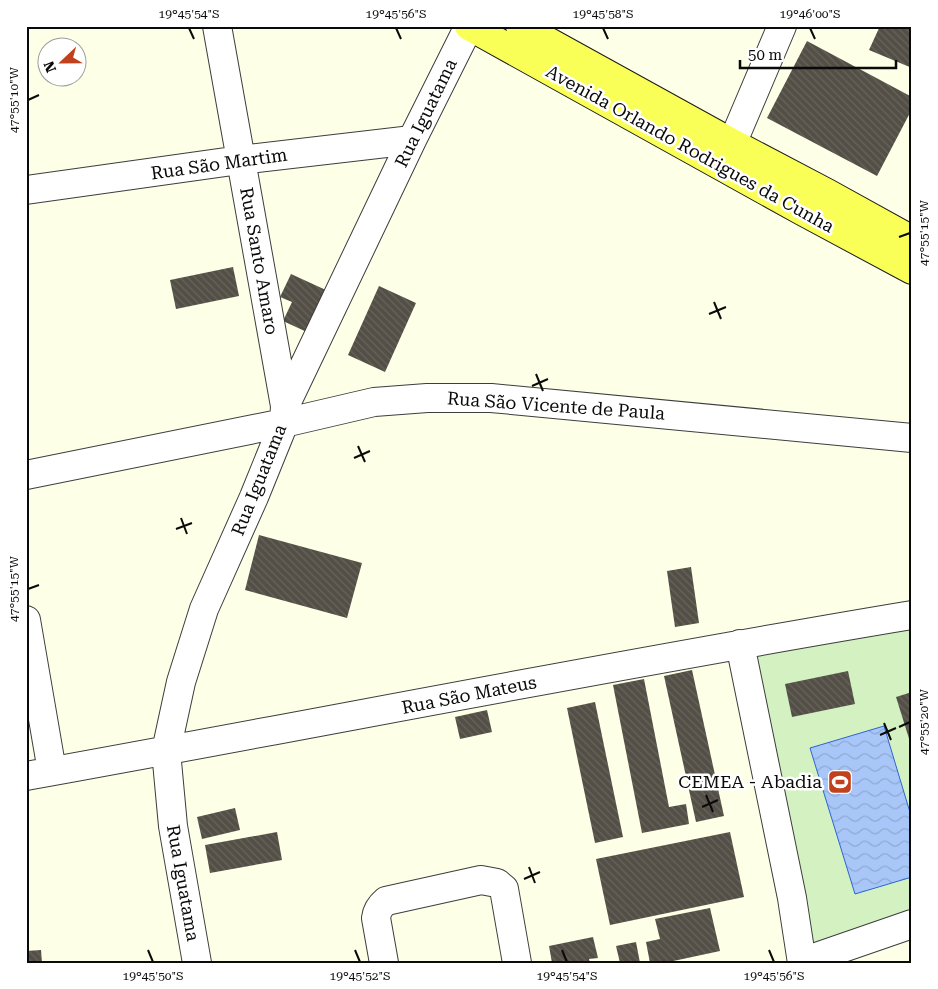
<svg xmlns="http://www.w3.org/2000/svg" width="938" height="989" font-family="'Roboto Serif',serif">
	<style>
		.pitch { fill: #d4f1c2 }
		.water { fill: url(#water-waves); stroke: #2c64d4 }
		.building { fill: url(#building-back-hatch) }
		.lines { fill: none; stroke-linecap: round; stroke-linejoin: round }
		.minor-casing { stroke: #3d3d3d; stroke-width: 30 }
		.major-casing { stroke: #1b1b1b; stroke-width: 30 }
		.minor { stroke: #fff; stroke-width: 28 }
		.major { stroke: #faff57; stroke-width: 28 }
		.ticks { fill: none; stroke: #0a0a0a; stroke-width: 2 }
		.labels { text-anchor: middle; stroke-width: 5; stroke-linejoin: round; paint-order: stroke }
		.street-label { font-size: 18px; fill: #0a0a0a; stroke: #fff }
		.poi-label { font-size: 18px; fill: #0a0a0a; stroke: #fff; text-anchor: end }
		.neatline { fill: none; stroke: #0a0a0a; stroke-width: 2 }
		.ticks-label { font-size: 12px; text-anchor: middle; fill: #0a0a0a }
	</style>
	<defs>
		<pattern id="water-waves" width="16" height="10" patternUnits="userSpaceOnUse" patternTransform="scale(1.25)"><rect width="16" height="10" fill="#a9c6f9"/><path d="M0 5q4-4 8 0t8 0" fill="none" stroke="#90a9d4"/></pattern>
		<pattern id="building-back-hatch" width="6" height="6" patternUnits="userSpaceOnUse" patternTransform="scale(1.25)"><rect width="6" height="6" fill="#534f46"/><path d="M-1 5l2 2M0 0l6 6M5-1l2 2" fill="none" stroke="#67645c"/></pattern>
	</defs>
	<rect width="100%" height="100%" fill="#fdffe7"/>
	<path class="pitch" d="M912,617V918L800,958L744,645Z"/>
	<path class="water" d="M884,726L912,819V877L855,894L810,748Z"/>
	<path class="building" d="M880,26H912V68L869,50Z
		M807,41L912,97V109L877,176L767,118Z
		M233,267L239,296L176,309L170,280Z
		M291,274L328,291L309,333L283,321L292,302L280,297Z
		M379,286L416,303L385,372L348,355Z
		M259,535L362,563L347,618L245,590Z
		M691,567L699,623L675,627L667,571Z
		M692,670L724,816L696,822L664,676Z
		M848,671L855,704L792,717L785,684Z
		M644,679L669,807L686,804L689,824L642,833L613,685Z
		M912,692V745H911L896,697Z
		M595,702L623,837L595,843L567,708Z
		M487,710L492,732L460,739L455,717Z
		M235,808L240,830L202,839L197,817Z
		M277,832L282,860L210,873L205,845Z
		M730,832L744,897L610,925L596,859Z
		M710,908L720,951L664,963H650L646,942L660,939L655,919Z
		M593,937L598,958L589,959L590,963H552L549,946Z
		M636,942L640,963H620L616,946Z
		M41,950L42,963H26V951Z"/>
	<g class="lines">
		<defs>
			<path id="minor" d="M217,26L285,406
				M723,165L782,26
				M26,190L240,160L412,140
				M26,475L284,423L374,402L427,398H491L912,438
				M26,620L52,771
				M740,644L792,898L802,963
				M26,776C321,723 616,664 912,615
				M802,962L912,924
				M197,963L173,826L166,751L181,682L204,609L254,497L284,423L285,406L412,140L469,26
				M384,963L376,918C377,910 380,906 386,901L481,880L497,883L504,889L517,963"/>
			<path id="major" d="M469,26L802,211L912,270
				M520,26L732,143L827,193L912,240"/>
		</defs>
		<use href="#minor" class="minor-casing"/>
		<use href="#major" class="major-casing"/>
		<use href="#minor" class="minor"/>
		<use href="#major" class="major"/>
	</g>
	<path class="ticks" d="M189,28L194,39M396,28L401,39M603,28L608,39M810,28L815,39M28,100L39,95M899,237L910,233M714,302L721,319M709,314L726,307M536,374L543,391M532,386L548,379M358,446L365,462M354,458L370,451M181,518L187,534M176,529L192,523M28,589L39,585M884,723L891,740M899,727L910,722M880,735L896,728M706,795L713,812M702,807L718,800M529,867L535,883M524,879L540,872M148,950L153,962M355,950L360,962M562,950L567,962M769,950L774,962"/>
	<defs>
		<symbol id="stadium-square" viewBox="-11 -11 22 22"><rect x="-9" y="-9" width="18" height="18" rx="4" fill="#c0411c" stroke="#fff"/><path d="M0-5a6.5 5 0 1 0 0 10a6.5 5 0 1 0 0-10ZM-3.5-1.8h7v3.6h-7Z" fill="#fff"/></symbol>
	</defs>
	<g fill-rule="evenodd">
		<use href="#stadium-square" x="826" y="768" width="28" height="28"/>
	</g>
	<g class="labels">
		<g class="street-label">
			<text transform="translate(426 113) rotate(-64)" y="6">Rua Iguatama</text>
			<text transform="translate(690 149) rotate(29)" y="6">Avenida Orlando Rodrigues da Cunha</text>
			<text transform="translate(219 164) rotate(-8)" y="6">Rua São Martim</text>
			<text transform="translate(259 261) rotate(80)" y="6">Rua Santo Amaro</text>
			<text transform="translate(556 406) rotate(4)" y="6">Rua São Vicente de Paula</text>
			<text transform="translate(259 480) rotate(-68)" y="6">Rua Iguatama</text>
			<text transform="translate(469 695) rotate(-11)" y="6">Rua São Mateus</text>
			<text transform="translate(183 883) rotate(80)" y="6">Rua Iguatama</text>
		</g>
		<g class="poi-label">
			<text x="822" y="788">CEMEA - Abadia</text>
		</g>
	</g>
	<rect width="938" height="989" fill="none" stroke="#ffffff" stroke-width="55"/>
	<g transform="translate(62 62) rotate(248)"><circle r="24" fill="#ffffff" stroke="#9d9d9d"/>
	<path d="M0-4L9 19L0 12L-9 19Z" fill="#c0411c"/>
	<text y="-8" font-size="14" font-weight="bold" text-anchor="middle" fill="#0a0a0a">N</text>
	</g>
	<path d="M740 60v8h156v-8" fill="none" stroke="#0a0a0a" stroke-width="2.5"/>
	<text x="748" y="60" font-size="15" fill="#0a0a0a" stroke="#ffffff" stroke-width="4" paint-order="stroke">50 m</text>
	<rect x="28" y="28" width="882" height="934" class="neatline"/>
	<g class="ticks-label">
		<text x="189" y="18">19°45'54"S</text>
		<text x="396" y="18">19°45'56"S</text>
		<text x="603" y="18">19°45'58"S</text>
		<text x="810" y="18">19°46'00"S</text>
		<text transform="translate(14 100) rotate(-90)" y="4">47°55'10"W</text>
		<text transform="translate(924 233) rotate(-90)" y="4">47°55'15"W</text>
		<text transform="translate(14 589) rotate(-90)" y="4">47°55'15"W</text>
		<text transform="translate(924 722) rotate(-90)" y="4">47°55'20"W</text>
		<text x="153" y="980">19°45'50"S</text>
		<text x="360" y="980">19°45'52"S</text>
		<text x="567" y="980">19°45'54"S</text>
		<text x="774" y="980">19°45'56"S</text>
	</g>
</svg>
